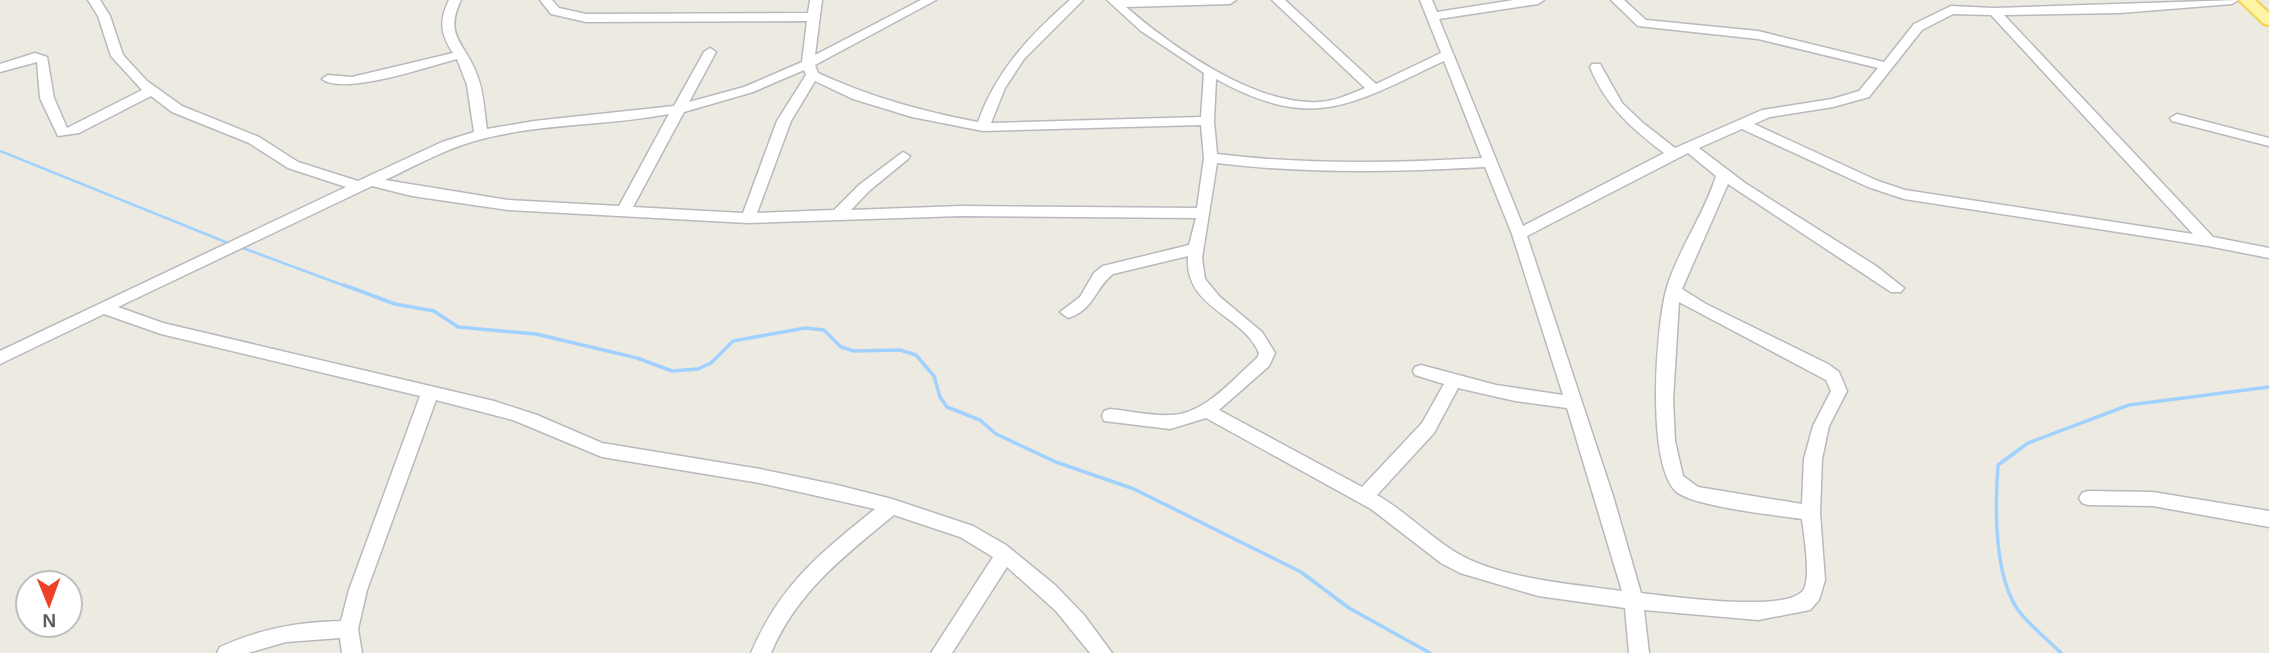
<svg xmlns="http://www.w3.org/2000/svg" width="2269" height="653" font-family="Arial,sans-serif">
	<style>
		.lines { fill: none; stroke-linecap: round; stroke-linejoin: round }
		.stream-far1 { stroke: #a0d1ff; stroke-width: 2.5 }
		.stream { stroke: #a0d1ff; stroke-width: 3.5 }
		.minor-casing { stroke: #b7b9be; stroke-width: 3 }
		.major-casing { stroke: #f4cf54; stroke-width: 4 }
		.minor { fill: #fff; fill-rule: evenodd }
		.major { fill: #fff5a5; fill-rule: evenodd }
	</style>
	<rect width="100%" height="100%" fill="#edebe1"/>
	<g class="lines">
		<path class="stream-far1" d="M0,151L233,245
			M240,247L348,287"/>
		<path class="stream" d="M344,285L395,304L434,311L458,327L536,334L637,358L672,371L698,369L711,363L733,341L805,328L824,330L841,347L854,351L900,350L916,355L934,376L940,397L947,407L980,420L996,434L1056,462L1134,489L1301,572L1349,608L1430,653
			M2061,653C2047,639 2030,626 2018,610C1993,574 1995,507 1998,465L2028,443L2129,405L2269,387"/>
		<defs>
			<path id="minor" d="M88,0H100L110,16L123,55L147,81L182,106L259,137L298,162L358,181L442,142L474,132L467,85L457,59C430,66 343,96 322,79L328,75L352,77L453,53C440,33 439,21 449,0H461C443,37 466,43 477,75C484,92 484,111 487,129L534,121L674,106L704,52L710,48L716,52L689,102L744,87L802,62L807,21L586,22L551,14L540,0H552L559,8L586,14L808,13L810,0H822L815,55L921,0H936L815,65L818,73C871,97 920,111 978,122C996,71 1030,35 1070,0H1083L1024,59L1005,88L991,123L1201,117L1204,73L1141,31L1107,0H1236L1230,4L1126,7C1172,47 1256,106 1319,102C1335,101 1351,94 1365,88L1272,0H1285L1376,84L1441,53L1420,0H1432L1437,12L1514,0H1544L1538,4L1439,19L1523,226L1664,153C1632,129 1605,105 1590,67L1592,64H1600L1622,103L1643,123L1675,148L1762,110L1832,99L1859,91L1878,68L1758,39L1638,26L1611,0H1624L1646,20L1758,31L1884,62L1914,24L1951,6L1994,8L2238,0L2232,4L2120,13L2004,15L2213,237L2269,248V258L2208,246L1904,199L1868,187L1742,129L1699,148L1745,183L1876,266L1904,288L1901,292H1891L1728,184L1682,289L1706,304L1828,364L1839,372L1847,391L1829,426L1822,459L1820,513L1825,580L1819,600L1810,610L1758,620L1644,610L1649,653H1629L1625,608L1538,596L1460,573L1441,563L1371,509L1206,418L1170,429L1104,421L1102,416L1104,411L1110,409C1130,411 1151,416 1171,415C1205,414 1232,380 1257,358L1259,353C1243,314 1184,309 1188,256L1113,274C1094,289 1095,309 1068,318L1060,312L1080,297L1094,273L1103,266L1189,245L1196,218L961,216L748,223L508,210L412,196L372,186L118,307L163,323L494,401L537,415L602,443L760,469L837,485L892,499L973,526L1006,545L1055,585L1084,615L1112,653H1090L1056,611L1007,567L952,653H931L993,557L960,537L894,515C845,555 796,593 771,653H751C780,585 819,554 875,509L760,483L602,457L513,420L436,400L367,590L358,629L362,653H342L340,638L286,642L248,653H217L220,647C260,629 297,622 341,621L349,590L420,396L161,334L104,314L0,364V351L346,187L288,168L249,143L172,112L151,96L79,133L58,136L40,98L37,62L0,72V64L35,53L47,57L54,98L67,128L142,90L111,56L98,16ZM1953,14L1991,15L2193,234L1905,190L1878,181L1754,124L1770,117L1833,107L1869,97L1922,30ZM1444,61L1482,158C1394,163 1306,165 1217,154L1214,121L1216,79C1314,133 1352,104 1444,61ZM804,70L806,75L777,121L743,213L633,207L684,112L753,92ZM815,81L853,99L912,117L983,131L1201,125L1204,158L1197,208L961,206L851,210L869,191L908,159L910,156L903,152L859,185L834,210L757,213L791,121ZM669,114L619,206L508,200L385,180C415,166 445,149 478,140C540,123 606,126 669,114ZM1688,153L1716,176C1704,215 1679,248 1667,287C1656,323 1645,469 1678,493C1698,507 1775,515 1802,519C1804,536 1811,575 1804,589C1791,614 1669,596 1641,593L1613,496L1527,236ZM1217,163C1307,174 1396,172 1485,167L1512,234L1563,395L1496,385L1421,365L1415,367L1413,371L1415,375L1444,384L1422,423L1362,487L1219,410L1269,366L1275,353L1262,332L1220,297L1205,279L1202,258ZM1679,302L1826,380L1831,391L1813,426L1804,459L1802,504L1698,487L1683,476L1675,441L1673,400ZM1458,388L1515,401L1567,408L1622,591C1571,584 1500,579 1455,552C1428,535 1405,511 1377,495L1434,433Z
				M2177,114L2269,138V146L2172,121L2170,118Z
				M2088,491L2153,492L2269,511V527L2153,506L2088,505L2082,503L2079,498L2082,493Z"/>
			<path id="major" d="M2239,0H2255L2269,13V25L2264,24Z"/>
		</defs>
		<use href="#minor" class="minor-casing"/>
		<use href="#major" class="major-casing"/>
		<use href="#minor" class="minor"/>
		<use href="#major" class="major"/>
	</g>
	<g transform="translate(49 604) rotate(179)"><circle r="33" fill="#ffffff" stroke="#bdbec1" stroke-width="2"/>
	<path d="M0-5L12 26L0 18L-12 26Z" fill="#ed4228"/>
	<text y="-10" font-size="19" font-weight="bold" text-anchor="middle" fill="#5a5d63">N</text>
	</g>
</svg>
